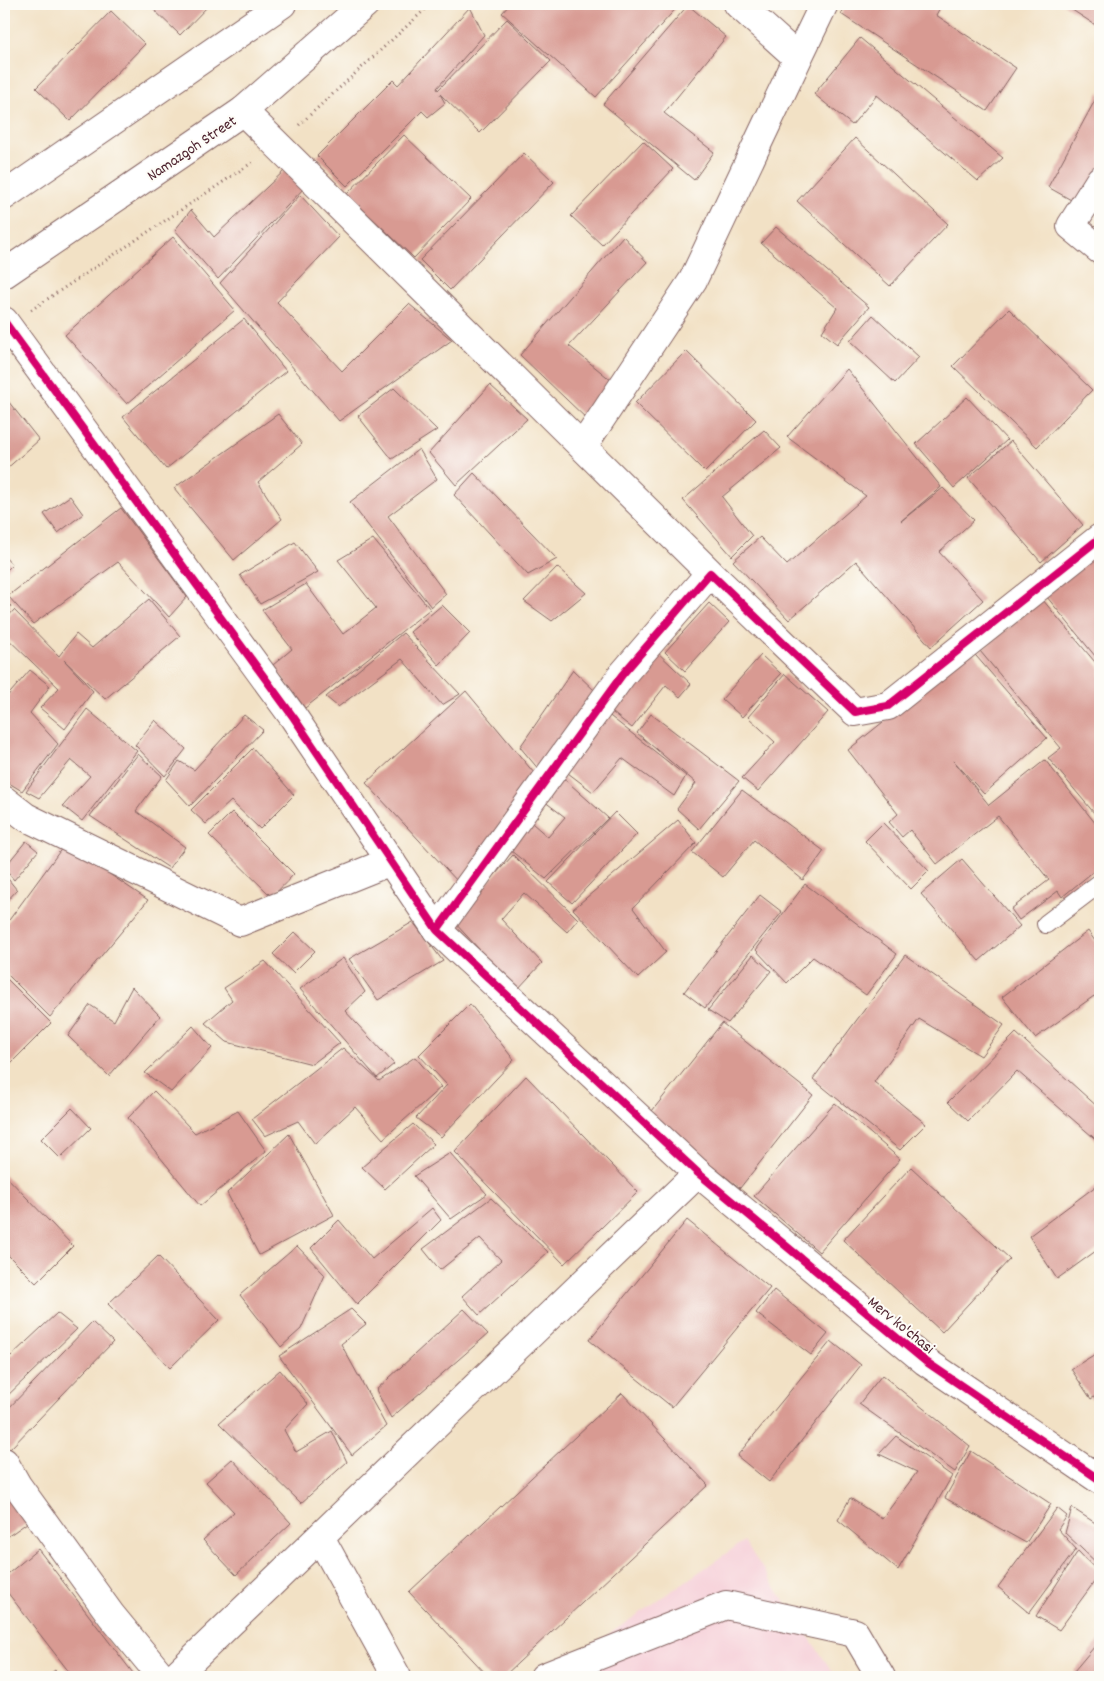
<svg xmlns="http://www.w3.org/2000/svg" width="1104" height="1681" font-family="Dekko,sans-serif">
	<style>
		.built { fill: #f6cfd8 }
		.building { fill: #d89a92 }
		.lines { fill: none; stroke-linecap: round; stroke-linejoin: round }
		.service-casing { stroke: #856361; stroke-width: 20 }
		.minor-casing { stroke: #856361; stroke-width: 30 }
		.tertiary-casing { stroke: #856361; stroke-width: 30 }
		.secondary-casing { stroke: #856361; stroke-width: 30 }
		.path { stroke: #856361; stroke-width: 3; stroke-dasharray: 1 4; stroke-linecap: butt }
		.service { stroke: #fff; stroke-width: 18 }
		.minor { stroke: #fff; stroke-width: 28 }
		.tertiary { stroke: #fff; stroke-width: 28 }
		.secondary { stroke: #fff; stroke-width: 28 }
		.cycleway-casing { stroke: #fdfcf7; stroke-width: 11 }
		.cycleway { stroke: #d6006c; stroke-width: 8 }
		.labels { text-anchor: middle; stroke-width: 4; stroke-linejoin: round; paint-order: stroke }
		.street-label { font-size: 16px; fill: #4a1f2b; stroke: #fdfcf7 }
	</style>
	<rect width="100%" height="100%" fill="#fdfcf7"/>
	<filter id="ink" filterUnits="userSpaceOnUse"><feTurbulence type="fractalNoise" baseFrequency=".02" numOctaves="2"/><feDisplacementMap in="SourceGraphic" scale="10" xChannelSelector="R" yChannelSelector="G"/><feConvolveMatrix kernelMatrix="1 2 1 2 8 2 1 2 1" color-interpolation-filters="sRGB"/></filter>
	<filter id="wash" filterUnits="userSpaceOnUse"><feTurbulence type="fractalNoise" baseFrequency=".0096" numOctaves="4" result="noise"/><feDisplacementMap in="SourceGraphic" scale="20" xChannelSelector="R" yChannelSelector="G"/><feGaussianBlur stdDeviation="1.12" result="paint"/><feColorMatrix in="noise" values="0 0 0 0 0 0 0 0 0 0 0 0 0 0 0 0 0 1.4 0 .05"/><feComposite in="paint" operator="in"/></filter>
	<g filter="url(#wash)">
		<rect width="100%" height="100%" fill="#f2e1c5"/>
		<path class="built" d="M744,1541L836,1677H547Z"/>
		<g id="blocks">
			<path class="building" d="M148,4H210L180,35Z
				M510,4H680L596,97L502,13Z
				M847,4H942L936,15L1016,68L987,111L841,14Z
				M1063,4H1100V28Z
				M688,5L726,37L664,113L714,152L694,180L603,104Z
				M470,7L484,35L437,88L438,90L507,19L551,61L480,133L440,94L445,103L428,117L422,111L347,186L317,156L393,80L398,85Z
				M111,11L145,44L70,121L36,88Z
				M860,38L1003,158L978,181L877,95L852,125L814,94Z
				M1100,91V167L1080,205L1048,187Z
				M404,135L471,199L414,258L347,194Z
				M855,138L948,224L890,286L797,201Z
				M643,141L673,169L602,245L571,216Z
				M524,153L554,182L450,290L420,260Z
				M285,170L305,187L218,279L175,230L191,210L214,237Z
				M300,195L339,237L277,302L342,371L409,304L452,340L339,421L220,283Z
				M776,227L869,307L837,344L822,332L837,308L761,243Z
				M623,236L647,262L569,346L617,385L589,421L520,355Z
				M173,237L235,310L127,404L65,335Z
				M1009,309L1092,390L1037,447L953,366Z
				M873,315L919,357L895,383L850,341Z
				M244,319L286,371L166,469L123,417Z
				M686,351L756,420L705,472L635,403Z
				M847,369L941,487L901,521L943,488L974,520L939,552L983,600L931,647L856,561L789,620L733,561L760,537L787,565L866,496L787,437Z
				M490,385L527,419L456,485L429,453Z
				M394,388L437,430L392,459L358,416Z
				M4,396L39,440L4,471Z
				M967,397L1007,440L954,488L916,444Z
				M278,414L302,444L258,482L282,519L234,560L174,488Z
				M764,430L781,448L722,497L752,536L732,556L683,500Z
				M1011,441L1083,525L1041,562L968,478Z
				M419,449L437,479L388,516L446,594L431,607L350,502Z
				M474,473L557,559L528,575L454,495Z
				M70,496L83,514L58,533L44,514Z
				M121,508L187,597L169,617L118,562L33,624L8,596Z
				M373,539L430,609L305,708L273,665L292,649L262,610L306,584L343,634L376,608L338,560Z
				M295,542L318,572L260,604L240,575Z
				M1100,543V662L1042,591Z
				M4,556L12,565L4,573Z
				M557,567L586,593L552,621L524,601Z
				M4,599L11,606L4,616Z
				M149,599L180,636L105,699L64,660L93,691L65,729L40,708L59,688L4,635V621L14,610L59,656L76,634L92,648Z
				M1042,599L1100,668V820L1048,758L1061,748L980,651Z
				M709,603L729,622L685,671L665,652Z
				M442,605L470,633L439,665L410,632Z
				M403,633L460,694L442,705L402,659L338,707L326,697Z
				M970,649L1047,738L984,794L953,760L989,805L1045,760L1100,829V866L1062,897L1058,891L1019,920L1011,909L1049,880L998,816L937,864L910,830L902,837L889,822L898,814L848,750L908,702Z
				M655,650L691,684L680,697L666,685L632,728L608,709Z
				M761,655L781,674L742,717L722,699Z
				M30,670L50,686L30,713L58,744L22,791L4,780V700Z
				M573,670L595,691L540,771L520,747Z
				M785,674L828,712L758,791L742,778L775,742L748,717Z
				M466,691L539,779L459,883L366,783Z
				M87,709L137,751L82,821L63,806L90,776L71,760L39,798L26,791Z
				M606,713L686,776L674,796L622,758L593,792L564,770Z
				M651,714L739,781L699,829L677,809L696,783L637,733Z
				M244,715L263,730L190,806L166,780L179,761L194,770Z
				M155,720L186,749L165,776L135,745Z
				M253,748L294,795L260,829L231,801L206,824L191,810Z
				M138,754L162,776L136,811L185,847L169,868L90,816Z
				M560,775L608,818L546,879L505,846L525,817L548,837L565,817L540,798Z
				M742,790L824,851L803,880L754,840L723,877L692,852Z
				M232,812L294,874L272,897L209,835Z
				M615,812L637,834L572,903L548,882Z
				M678,820L696,843L633,908L666,952L638,978L573,909Z
				M883,823L929,871L911,889L865,841Z
				M26,841L38,851L14,880L4,868Z
				M65,844L148,900L50,1017L4,971V927Z
				M513,855L578,919L567,932L524,893L501,919L542,963L517,990L453,921Z
				M962,859L1020,926L979,961L921,894Z
				M4,874L17,890L4,904Z
				M805,884L897,954L866,995L813,957L787,983L756,950Z
				M760,895L782,912L705,1008L684,992Z
				M413,922L443,961L378,1000L349,959Z
				M1088,931L1100,948V1003L1094,996L1035,1038L1002,997Z
				M295,932L315,951L293,973L273,954Z
				M753,955L771,971L728,1023L708,1010Z
				M905,955L1004,1025L981,1056L919,1019L874,1082L926,1124L900,1150L813,1079Z
				M343,958L365,992L345,1011L394,1064L377,1078L300,989Z
				M265,961L340,1043L312,1064L227,1042L205,1023L232,1000L224,988Z
				M4,976L51,1023L4,1070Z
				M132,987L160,1016L109,1076L68,1036L90,1005L114,1021Z
				M470,1004L514,1060L441,1137L416,1118L447,1085L419,1055Z
				M722,1023L813,1095L740,1188L648,1116Z
				M193,1026L212,1048L171,1092L145,1073Z
				M1016,1033L1100,1109V1143L1017,1071L968,1121L948,1102Z
				M343,1048L379,1081L415,1057L441,1087L383,1139L355,1107L315,1144L298,1121L265,1136L252,1119Z
				M526,1076L638,1192L564,1264L455,1152Z
				M154,1091L195,1133L238,1111L266,1151L200,1206L128,1118Z
				M835,1103L900,1159L819,1252L754,1196Z
				M72,1108L91,1128L60,1158L41,1139Z
				M413,1124L434,1144L385,1189L362,1167Z
				M289,1134L334,1215L259,1255L227,1193Z
				M450,1153L487,1194L451,1219L414,1176Z
				M911,1167L1010,1259L942,1332L843,1240Z
				M4,1174L73,1246L36,1283L4,1251Z
				M1100,1183V1248L1057,1279L1029,1236Z
				M491,1198L548,1252L479,1315L462,1296L501,1260L480,1238L440,1270L423,1249Z
				M432,1208L441,1220L357,1304L311,1248L339,1220L372,1259Z
				M687,1220L770,1288L672,1407L589,1340Z
				M297,1246L325,1275L301,1329L281,1347L240,1295Z
				M158,1256L219,1320L170,1368L108,1304Z
				M774,1290L828,1334L811,1355L756,1313Z
				M351,1309L366,1324L341,1344L386,1426L352,1455L279,1356Z
				M464,1309L488,1334L391,1418L376,1390Z
				M57,1313L77,1329L4,1399V1349L11,1356Z
				M92,1322L113,1342L9,1450L4,1444V1413Z
				M831,1341L861,1365L769,1482L737,1456Z
				M1100,1351V1393L1091,1399L1071,1369Z
				M280,1370L308,1404L284,1430L296,1452L332,1431L347,1462L301,1503L219,1423Z
				M882,1375L970,1446L955,1472L859,1404Z
				M622,1393L708,1485L503,1677H489L409,1592Z
				M896,1436L952,1476L898,1570L838,1520L850,1498L882,1519L917,1472L879,1454Z
				M971,1451L1051,1504L1026,1543L945,1498Z
				M232,1459L291,1523L236,1575L203,1540L234,1512L206,1482Z
				M4,1489L27,1523L4,1539Z
				M1057,1508L1067,1516L1058,1529L1076,1549L1029,1613L998,1587Z
				M1072,1508L1100,1526V1566L1065,1533Z
				M38,1549L136,1677H73L4,1588V1577Z
				M1078,1551L1100,1574L1059,1630L1036,1616Z
				M1100,1640V1677H1080L1074,1671Z
				M55,1670L61,1677H46Z"/>
		</g>
	</g>
	<g filter="url(#ink)">
		<use href="#blocks" fill-opacity="0" stroke="#856361" stroke-width="1"/>
		<g class="lines">
			<defs>
				<path id="service" d="M1046,924L1100,883"/>
				<path id="minor" d="M798,58L824,4
					M243,111L710,573
					M1100,180L1071,226L1100,250
					M583,446L693,280L798,58L738,4
					M4,800L26,817L240,922L391,861
					M437,930L622,675L710,573L855,712L888,706L1100,538
					M4,1462L17,1485L111,1615L162,1677
					M320,1537L397,1677
					M174,1677L698,1173
					M544,1677L726,1605L855,1633L881,1677"/>
				<path id="tertiary" d="M4,321L294,718L437,930L698,1173L925,1361L1100,1480"/>
				<path id="secondary" d="M4,196L282,4
					M4,274L243,111L365,4"/>
			</defs>
			<use href="#service" class="service-casing"/>
			<use href="#minor" class="minor-casing"/>
			<use href="#tertiary" class="tertiary-casing"/>
			<use href="#secondary" class="secondary-casing"/>
			<path class="path" d="M299,125L431,4
				M31,310L253,162"/>
			<use href="#service" class="service"/>
			<use href="#minor" class="minor"/>
			<use href="#tertiary" class="tertiary"/>
			<use href="#secondary" class="secondary"/>
			<defs>
				<path id="cycleway" d="M4,321L294,718L437,930L698,1173L925,1361L1100,1480
					M437,930L622,675L710,573L855,712L888,706L1100,538"/>
			</defs>
			<use href="#cycleway" class="cycleway-casing"/>
			<use href="#cycleway" class="cycleway"/>
		</g>
	</g>
	<g class="labels">
		<g class="street-label">
			<text transform="translate(191 147) rotate(-34)" y="6">Namazgoh Street</text>
			<text transform="translate(902 1324) rotate(39)" y="6">Merv ko'chasi</text>
		</g>
	</g>
	<rect width="1104" height="1681" fill="none" stroke="#fdfcf7" stroke-width="20"/>
</svg>
